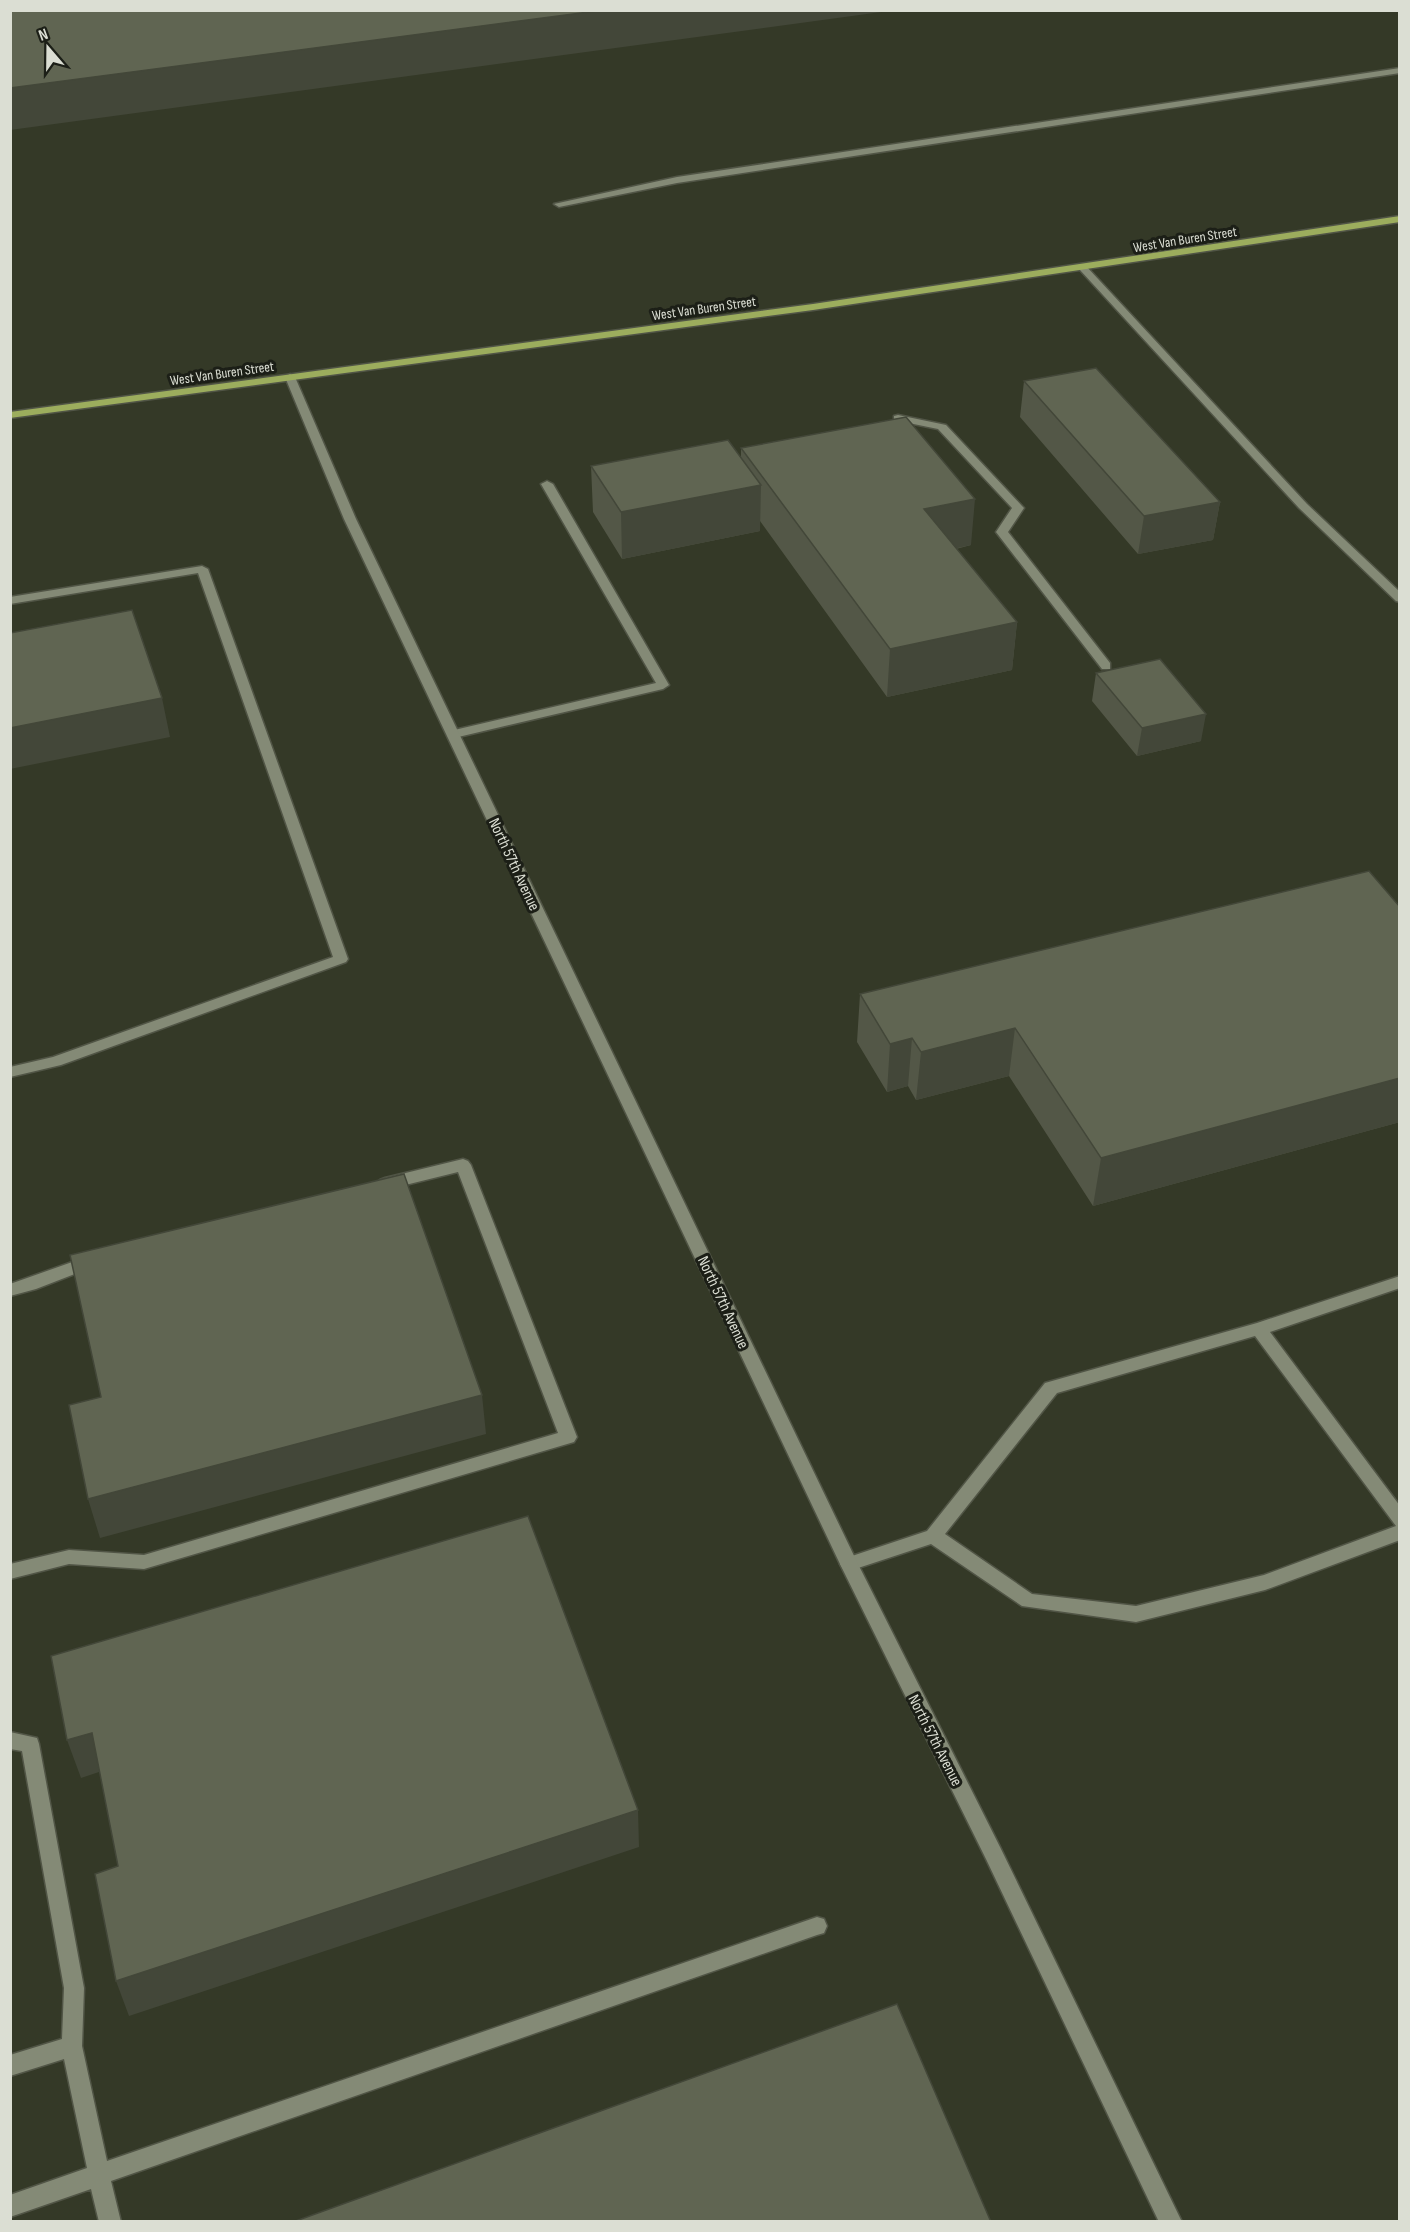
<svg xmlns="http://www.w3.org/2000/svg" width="1410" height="2232" font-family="'Sofia Sans Condensed',sans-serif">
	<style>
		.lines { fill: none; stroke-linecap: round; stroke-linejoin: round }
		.lane-casing { stroke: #515546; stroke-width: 3 }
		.street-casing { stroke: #515546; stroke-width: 3 }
		.primary-casing { stroke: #515546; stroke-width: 3 }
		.lane { fill: #848a76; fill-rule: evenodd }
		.street { fill: #848a76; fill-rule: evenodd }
		.primary { fill: #9cad5d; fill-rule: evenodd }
		.wall { fill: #535747 }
		.shaded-wall { fill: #434739 }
		.building { fill: #606552; stroke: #434739; stroke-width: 1.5 }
		.labels { text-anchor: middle; stroke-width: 6; stroke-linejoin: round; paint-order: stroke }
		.far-street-label { font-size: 14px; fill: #dbded3; stroke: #1c1f17 }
		.street-label { font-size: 16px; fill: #dbded3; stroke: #1c1f17 }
	</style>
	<rect width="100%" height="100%" fill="#343927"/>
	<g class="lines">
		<defs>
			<path id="lane" d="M1400,68V73L677,183L559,207L554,204L677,177Z
				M1080,266H1086L1307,504L1400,592V602L1396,601L1299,508L1080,270Z
				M898,415L946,425L1022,506L1024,508L1008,532L1110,663V669H1102L996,532L1012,508L938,429L894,420V416Z
				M547,481L553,484L669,685L663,689L454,738L450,737L448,734L450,731L656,683L541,484Z
				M202,566L208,569L348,959L346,962L61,1065L10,1077V1067L53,1057L333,957L198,573L10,604V597Z
				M463,1159L468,1161L471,1165L577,1437L574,1442L144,1569L69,1564L10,1579V1564L69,1550L144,1555L558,1433L458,1172L385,1190L380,1188L377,1184L380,1180L385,1178Z
				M92,1255L98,1257L100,1261L98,1265L36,1289L10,1296V1284Z
				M1400,1276V1288L1270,1332L1400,1506V1540L1265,1590L1136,1622L1022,1606L931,1544L849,1571L843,1569L840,1564L843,1559L927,1531L1045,1383L1257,1323ZM1255,1336L1396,1526L1264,1575L1136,1606L1032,1594L945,1534L1057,1393Z
				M10,1732L37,1738L39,1744L84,1988L82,2046L107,2161L817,1917L824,1919L827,1926L824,1933L817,1935L111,2181L121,2222H99L91,2189L10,2217V2195L87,2168L64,2059L10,2076V2055L62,2039L64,1988L22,1751L10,1749Z"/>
			<path id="street" d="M290,374L295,377L356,519L857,1562L1000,1847L1182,2222H1159L986,1859L840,1564L344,519L285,377Z"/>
			<path id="primary" d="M1400,216V222L813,310L10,418V412L813,304Z"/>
		</defs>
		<use href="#lane" class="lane-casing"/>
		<use href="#street" class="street-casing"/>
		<use href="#primary" class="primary-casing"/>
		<use href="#lane" class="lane"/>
		<use href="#street" class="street"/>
		<use href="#primary" class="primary"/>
	</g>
	<path class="wall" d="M1024,381L1220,502L1213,540L1138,554L1020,417Z
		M741,448L971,545L956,549L1017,622L1012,670L887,697L760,521V531L622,559L593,512L591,466L741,458Z
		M1096,673L1201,741L1137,756L1092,701Z
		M1400,907V1122L1093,1206L1009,1076L916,1100L908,1086L887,1092L857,1042L860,994Z"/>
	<path class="shaded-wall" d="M604,10H896L10,130V88Z
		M761,485L760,531L622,559L621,512Z
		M975,499L971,545L921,556L924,509Z
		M1220,502L1213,540L1138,554L1144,516Z
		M1017,622L1012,670L887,697L890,649Z
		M162,698L170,737L10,769V728Z
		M1206,714L1201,741L1137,756L1142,728Z
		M1015,1028L1009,1076L916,1100L921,1052Z
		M912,1038L908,1086L887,1092L890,1044Z
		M1400,1078V1122L1093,1206L1101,1158Z
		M482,1395L486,1434L100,1538L88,1499Z
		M92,1733L105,1770L81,1778L67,1740Z
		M638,1810L639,1847L129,2016L116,1981Z"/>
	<path class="building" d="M10,10H604L10,88Z
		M1096,368L1220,502L1144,516L1024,381Z
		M906,417L975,499L924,509L1017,622L890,649L741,448Z
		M728,440L761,485L621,512L591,466Z
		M132,610L162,698L10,728V633Z
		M1160,659L1206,714L1142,728L1096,673Z
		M1369,871L1400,907V1078L1101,1158L1015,1028L921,1052L912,1038L890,1044L860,994Z
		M404,1174L482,1395L88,1499L69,1405L101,1397L70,1255Z
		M528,1516L638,1810L116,1981L95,1874L118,1866L92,1733L67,1740L51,1656Z
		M897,2004L991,2222H293Z"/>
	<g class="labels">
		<g class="far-street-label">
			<text transform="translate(1185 239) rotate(-9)" y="5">West Van Buren Street</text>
			<text transform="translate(704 308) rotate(-8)" y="5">West Van Buren Street</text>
			<text transform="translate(222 373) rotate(-8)" y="5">West Van Buren Street</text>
		</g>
		<g class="street-label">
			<text transform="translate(515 864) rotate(65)" y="6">North 57th Avenue</text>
			<text transform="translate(724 1302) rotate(65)" y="6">North 57th Avenue</text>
			<text transform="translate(936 1740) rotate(63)" y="6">North 57th Avenue</text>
		</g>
	</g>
	<rect width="1410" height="2232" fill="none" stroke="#dbded3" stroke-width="24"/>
	<g transform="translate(48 48) rotate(340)" stroke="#1c1f17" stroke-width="4.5" paint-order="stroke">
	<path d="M0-4.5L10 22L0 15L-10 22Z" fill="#dbded3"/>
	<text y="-9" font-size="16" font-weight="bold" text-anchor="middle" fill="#dbded3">N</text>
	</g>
</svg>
